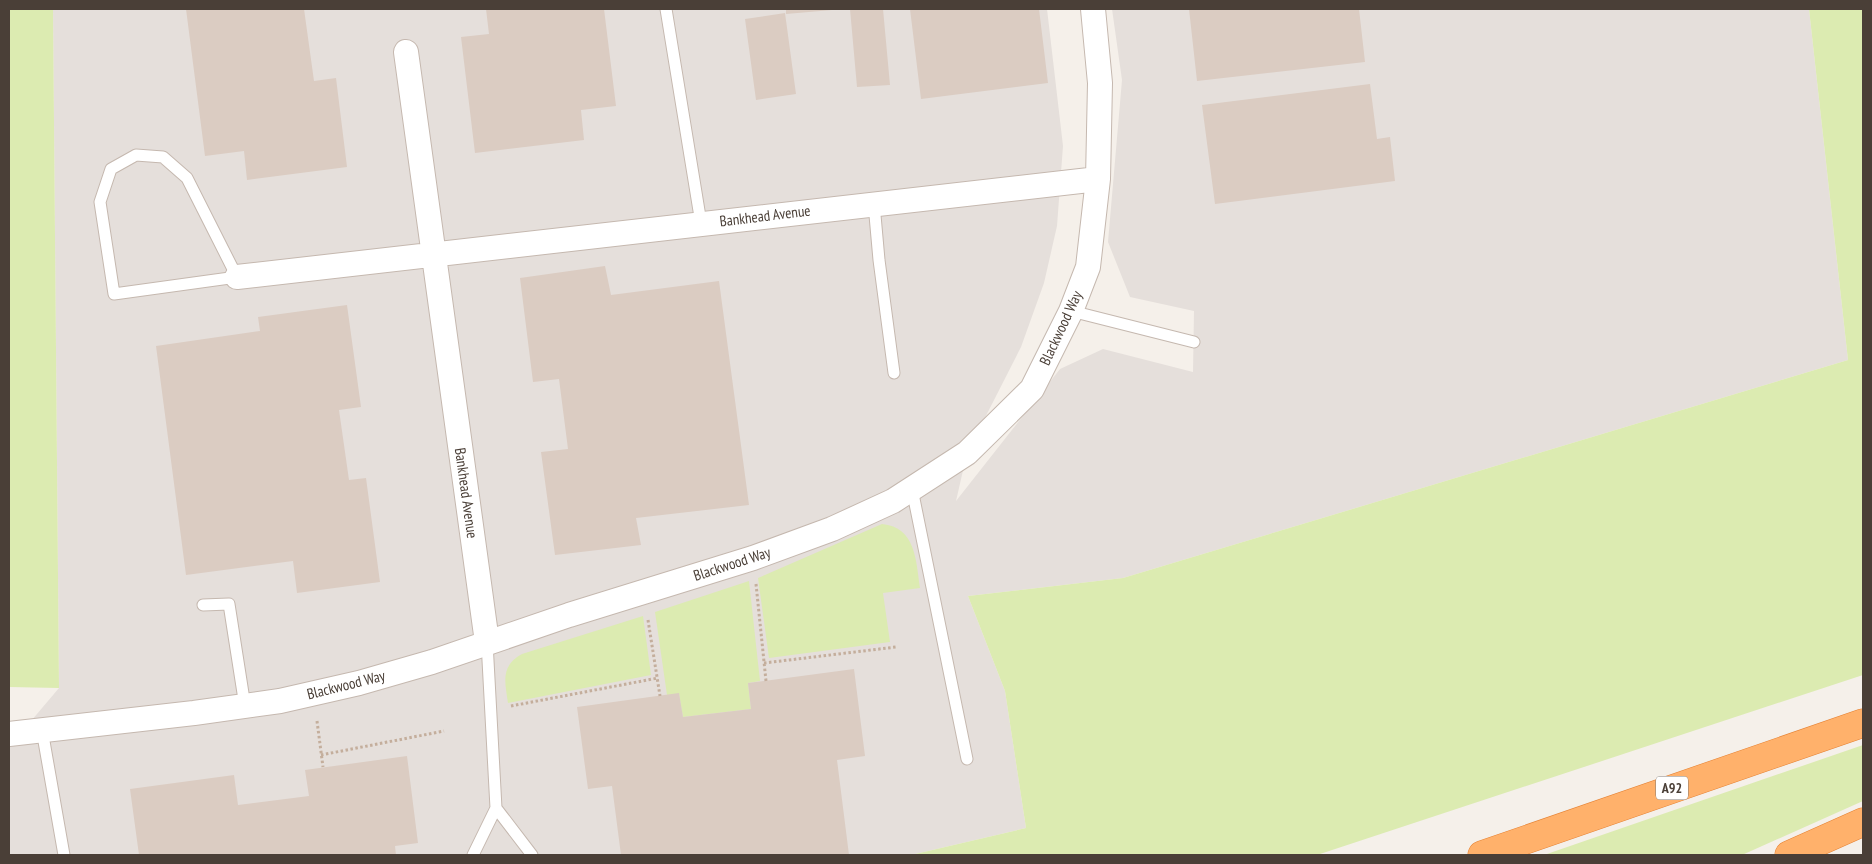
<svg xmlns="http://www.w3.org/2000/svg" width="1872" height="864" font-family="'PT Sans Narrow',sans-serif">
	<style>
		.industrial { fill: #e5dfdb }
		.green { fill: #dcebb1 }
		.building { fill: #dbccc2 }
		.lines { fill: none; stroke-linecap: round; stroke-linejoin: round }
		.lane-casing { stroke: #c5b8af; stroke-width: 13 }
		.street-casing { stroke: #c5b8af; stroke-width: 26 }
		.highway-casing { stroke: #e58234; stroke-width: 29 }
		.path { stroke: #c4ae9c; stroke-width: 3; stroke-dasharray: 2.5 2.5; stroke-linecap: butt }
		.lane { stroke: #fff; stroke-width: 11 }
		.street { stroke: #fff; stroke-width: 24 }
		.highway { stroke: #ffb16b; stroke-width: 28 }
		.labels { text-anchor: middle; stroke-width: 4.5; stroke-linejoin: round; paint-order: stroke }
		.shield { fill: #fff; stroke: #807973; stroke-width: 1 }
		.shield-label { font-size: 14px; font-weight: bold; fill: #4a3f37 }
		.street-label { font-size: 15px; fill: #4a3f37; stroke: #fff }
	</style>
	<rect width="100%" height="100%" fill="#f5f0ea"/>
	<path class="industrial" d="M53,9H1047L1063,146L1057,226L1044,283L1021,347L967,453L956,501L1060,369L1103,349L1193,372L1194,311L1130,297L1108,242L1122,80L1112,9H1809L1848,360L1123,578L968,596L1005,691L1026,828L911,855H10L9,747L59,688Z"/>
	<path class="green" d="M9,9H53L59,688L9,687Z
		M1809,9H1863V675L1317,855H911L1026,828L1005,691L968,596L1123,578L1848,360Z
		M882,524C916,527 916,561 920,588L883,593L890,642L769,658L758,578Z
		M749,581L760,681L748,683L751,709L683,717L679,694L667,695L655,612Z
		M643,616L651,675L508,703C505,682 500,666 522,654Z
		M1863,745V801L1742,855H1544Z"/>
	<path class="building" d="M186,9H304L314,81L336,78L347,167L247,180L244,151L205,156Z
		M486,9H604L616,106L581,110L584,140L475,153L461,37L489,34Z
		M786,9H832V10L786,14Z
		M850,9H883L890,85L857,87Z
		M910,9H1039L1048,83L921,99Z
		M1189,9H1359L1365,62L1197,81Z
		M785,13L796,94L756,100L745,19Z
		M1370,84L1377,139L1390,137L1395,181L1215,204L1202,105Z
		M605,266L611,295L719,281L749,505L636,518L641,545L555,555L541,452L568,449L559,379L533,382L520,278Z
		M347,305L361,407L339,410L349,480L366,478L380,582L297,593L293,561L186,575L156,346L260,331L258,317Z
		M854,669L865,756L837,760L849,855H621L612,786L588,789L577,707L679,693L683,717L751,709L748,683Z
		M407,756L418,843L395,846L396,855H139L130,789L234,775L238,805L309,796L305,770Z"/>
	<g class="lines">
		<defs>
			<path id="lane" d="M666,9L701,223
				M136,155L163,157L187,178L237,277L114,294L100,202L111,169Z
				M874,204L879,260L894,373
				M1071,311L1194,342
				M912,489L967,759
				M203,605L229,604L245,706
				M487,642L496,808L532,855
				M42,730L64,855
				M473,855L496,808"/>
			<path id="street" d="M406,52L487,642
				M237,277L1098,179
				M9,734L194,713L280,701L359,683L432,662L569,615L753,558L832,529L893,501L967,453L1032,389L1071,311L1088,267L1098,179L1100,83L1093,9"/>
			<path id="highway" d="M1482,855L1863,723
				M1789,855L1863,822"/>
		</defs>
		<use href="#lane" class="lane-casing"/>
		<use href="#street" class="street-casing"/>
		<use href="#highway" class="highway-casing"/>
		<path class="path" d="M756,584L766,681
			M648,620L660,696
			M764,663L896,647
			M511,706L658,678
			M317,721L323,767
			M321,755L444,731"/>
		<use href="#lane" class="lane"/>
		<use href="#street" class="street"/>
		<use href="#highway" class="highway"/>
	</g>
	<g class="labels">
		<rect class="shield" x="1656" y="776.5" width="32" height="23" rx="4"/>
		<g class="shield-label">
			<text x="1672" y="793">A92</text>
		</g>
		<g class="street-label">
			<text transform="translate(765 216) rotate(-7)" y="5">Bankhead Avenue</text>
			<text transform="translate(1061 328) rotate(-65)" y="5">Blackwood Way</text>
			<text transform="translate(466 493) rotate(82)" y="5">Bankhead Avenue</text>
			<text transform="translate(732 564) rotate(-18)" y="5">Blackwood Way</text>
			<text transform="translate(346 685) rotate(-14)" y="5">Blackwood Way</text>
		</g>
	</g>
	<rect width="1872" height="864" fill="none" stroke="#4a3f37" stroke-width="20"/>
</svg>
